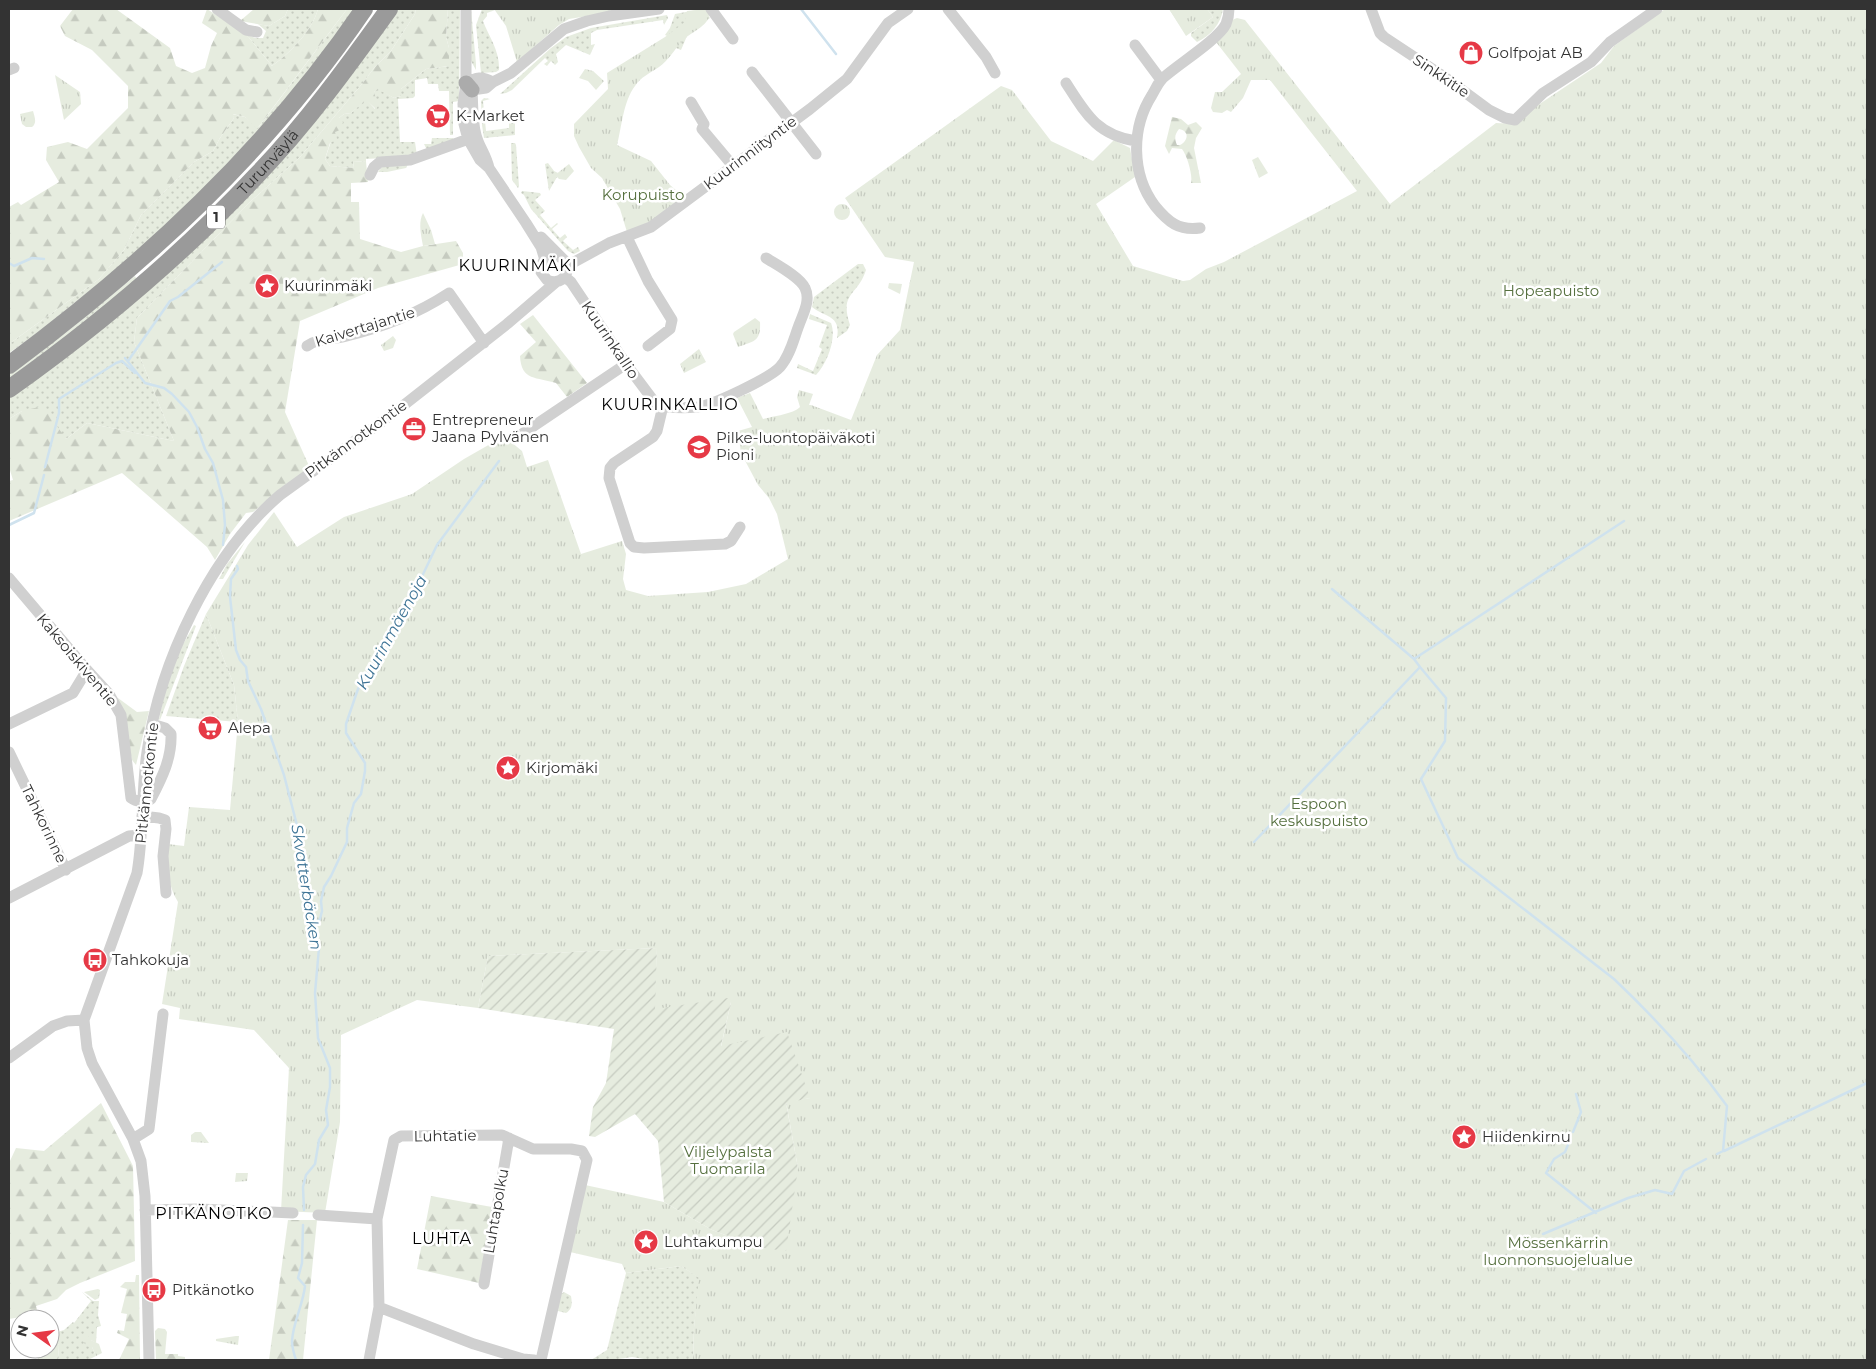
<svg xmlns="http://www.w3.org/2000/svg" width="1876" height="1369" font-family="Montserrat,sans-serif">
	<style>
		.grass { fill: url(#grass-dots) }
		.forest { fill: url(#forest-firs); fill-rule: evenodd }
		.park { fill: url(#park-tufts) }
		.garden { fill: url(#garden-furrows) }
		.pitch { fill: #e6ecdf }
		.lines { fill: none; stroke-linecap: round; stroke-linejoin: round }
		.stream { stroke: #cfe2ee; stroke-width: 2.5 }
		.minor { stroke: #d0d0d0; stroke-width: 11 }
		.major { stroke: #ababab; stroke-width: 15 }
		.highway { stroke: #9a9a9a; stroke-width: 18 }
		.labels { text-anchor: middle; stroke-width: 5; stroke-linejoin: round; paint-order: stroke }
		.shield { fill: #fff; stroke: #707070; stroke-width: 1 }
		.shield-label { font-size: 14px; font-weight: bold; fill: #333 }
		.poi-label { font-size: 15px; fill: #333; stroke: #fff; text-anchor: start }
		.street-label { font-size: 15px; fill: #333; stroke: #fff }
		.park-label { font-size: 15px; fill: #56703f; stroke: #fff }
		.neighbourhood-label { font-size: 16px; letter-spacing: 1px; fill: #000; stroke: #fff }
		.water-label { font-size: 16px; font-style: italic; fill: #3f7597; stroke: #fff }
	</style>
	<defs>
		<pattern id="grass-dots" width="8" height="8" patternUnits="userSpaceOnUse" patternTransform="scale(1.25)"><rect width="8" height="8" fill="#e6ecdf"/><path d="M2 2h.1M6 6h.1" fill="none" stroke="#c6cbc0" stroke-width="1.8" stroke-linecap="round"/></pattern>
		<pattern id="forest-firs" width="22" height="20" patternUnits="userSpaceOnUse" patternTransform="scale(1.25)"><rect width="22" height="20" fill="#e6ecdf"/><path d="M5 1l3.5 6h-7zM16 11l3.5 6h-7z" fill="#c6cbc0"/></pattern>
		<pattern id="park-tufts" width="24" height="20" patternUnits="userSpaceOnUse" patternTransform="scale(1.25)"><rect width="24" height="20" fill="#e6ecdf"/><path d="M3 7l-1-3M5 7V3M7 7l1-3M15 17l-1-3M17 17v-4M19 17l1-3" fill="none" stroke="#c6cbc0"/></pattern>
		<pattern id="garden-furrows" width="10" height="10" patternUnits="userSpaceOnUse" patternTransform="scale(1.25)"><rect width="10" height="10" fill="#e6ecdf"/><path d="M-1 1l2-2M0 10L10 0M9 11l2-2" fill="none" stroke="#c6cbc0"/></pattern>
	</defs>
	<rect width="100%" height="100%" fill="#fff"/>
	<path class="grass" d="M288,9H318C312,31 291,52 272,66L246,34L255,38H263L266,31L258,24L269,26L285,16Z
		M347,9H357L278,112L168,228L36,334L9,353V344L99,279L124,250L141,215L194,162L213,151L220,138L234,118L232,114L245,117L258,128Z
		M397,9H416L415,14L391,51L374,68L362,84L300,157L250,202L137,318L134,342L174,441L87,423L66,439L22,411L9,419V397L150,288Z
		M448,9H460L459,101L453,102V135H450L449,91H439L438,84H428L427,78L415,80V96L413,98L398,99L400,142H415L417,156L366,159V162L353,161L354,168L330,166L325,159L339,118L344,114L351,113L366,99L375,109L374,92L379,89L394,98L401,96V89L426,69L449,66V48L446,37Z
		M471,9L476,64V70L471,61Z
		M482,9L495,10L487,13V16L483,21C489,37 500,51 499,70L496,72L481,73L476,25Z
		M702,9L710,18L687,36L681,50L676,48L678,41L665,35L670,28L675,14Z
		M1207,9H1223C1221,24 1210,36 1197,42L1191,36V33L1213,17Z
		M667,15L668,18L664,25L663,20L597,30L591,33V45L595,44L590,55L566,45L556,54L558,62L555,65L551,61L547,66L544,64L548,61L545,58L512,90L506,93L500,94L551,48L566,37L591,28Z
		M484,98L490,99L483,101L486,131L509,128V123L515,121V135L484,138L482,125L481,101Z
		M432,138H453L454,140L427,150L424,144H431Z
		M511,143H515L516,145L519,186L518,188L512,180Z
		M408,164L406,168L387,172H378L383,166Z
		M545,164L548,163L554,171L558,173L556,175L557,177L549,191Z
		M522,191L540,193L541,195L535,200L545,211L540,215L551,228L557,223L558,224L552,229L560,238L565,234L567,237L563,241L573,250L578,247L580,251L574,254L568,251L531,209L524,195L521,193Z
		M858,264H863L866,270C858,296 839,292 850,325L847,331L837,338C841,315 826,318 812,307L814,297Z
		M135,276L137,280L101,311L9,379V373L69,330Z
		M810,314L831,323C837,338 827,364 816,375L797,368L798,364L813,371L822,349L819,347L827,325L809,319Z
		M245,542L223,579H219L227,564Z
		M206,614L234,685L238,722L166,716L184,666Z
		M194,625L196,626L160,720L159,719L165,690L178,653Z
		M681,1266L700,1278L694,1327L693,1360H650L632,1357L612,1360H591L607,1350L626,1273Z
		M82,1292L93,1301H99L98,1315L101,1326L97,1327L96,1343L91,1340L92,1347L96,1356L88,1360H58L59,1345L50,1339V1334L64,1330L73,1322L74,1323L91,1301Z
		M564,1292L571,1296C572,1302 573,1309 566,1313L558,1311L560,1295Z"/>
	<path class="forest" d="M73,9H116L170,48L176,66L192,73L205,68L211,46L217,33L202,23L207,9L246,34L272,66C291,52 312,31 318,9H347L257,129L245,117L233,114L234,118L220,138L213,151L194,162L141,215L124,250L99,279L9,344V207L18,202L21,205L59,182L46,160L47,147L68,142L87,149L128,108V86L92,50L65,36L60,26Z
		M254,9H288L285,16L269,26L240,21Z
		M416,9H448L446,37L449,48V66L426,69L401,89V96L394,98L379,90L374,92L378,106L376,109L366,100L351,113L344,114L339,118L343,122L340,130L335,132L337,139L330,143L325,159L330,166L354,168L353,161L366,162L368,182L351,183V202H359L360,239L401,252L423,246L456,241L463,253V264L378,288L300,321L285,412L310,468L253,512L246,513L230,534L215,560L207,547L122,473L9,521V481L13,480L9,467V419L22,411L43,406L66,439L87,423L174,441L134,342L137,318L250,202L300,157L362,84L374,68L391,51L415,14Z
		M1172,117L1181,119L1188,125L1196,122L1202,128L1196,138L1194,148L1201,183H1191C1193,176 1187,155 1182,149L1172,148L1169,154L1165,146ZM1179,129C1190,131 1188,141 1180,145H1177C1174,138 1175,134 1179,129Z
		M533,315L587,383L567,397L556,383C537,377 521,381 520,356L536,342L520,324Z
		M118,698L137,712L149,711L136,765L132,760Z
		M101,1103L133,1166L135,1261L80,1283L66,1290L57,1299L36,1306L39,1319H34L33,1315L9,1319V1163L16,1148L44,1151Z
		M431,1196L492,1207L479,1283L417,1269Z
		M288,1220H317L303,1360H269Z
		M136,1275H139L140,1360H119L129,1339L117,1333L118,1330L124,1331L127,1314L121,1313L127,1289L120,1287L125,1282H135Z
		M98,1289L100,1290L99,1298L95,1300L84,1292Z
		M158,1328L165,1329L167,1332L165,1354H178V1356L185,1357V1360H156L155,1331Z
		M50,1339L59,1345L58,1360H38L37,1349H50Z"/>
	<path class="park" d="M494,9H631L569,19L559,25L517,62L506,26Z
		M707,9C716,23 692,31 682,41C675,49 668,61 659,67C650,73 641,77 635,86C623,102 622,126 617,145L651,161L670,185L685,198L660,218L627,232L620,209L602,178L591,168L579,147L574,136V124L608,89L607,73L665,37L685,22L687,11Z
		M1169,9H1207L1213,17L1186,36Z
		M1665,9H1867V1360H693L694,1327L699,1278L681,1266L626,1273L622,1264L570,1252L585,1185L664,1202L712,1230L757,1247L798,1168L786,1102L810,1098L721,1047L731,1002L654,1010L657,948L488,956L478,1008L417,1000L341,1035L340,1122L325,1213L281,1211L289,1068L254,1030L179,1019L180,1008L162,1004L178,902C167,884 167,865 168,844L184,846L189,807L230,810L238,722L234,685L206,614L248,545L274,512L297,547L344,517L412,494L464,459L506,435L511,442L522,451L527,467L548,460L581,554L622,541L626,554L623,579L626,590L648,596L708,592L746,584L788,559L777,514L769,498L758,485L741,453L738,431L752,427L737,398L750,393L763,419C774,416 793,414 800,407L797,397L799,390L813,394L809,405H811L851,420L877,355L900,330L914,262L885,257L845,198L1001,86L1012,90L1051,141L1093,161L1114,140L1130,148L1135,177L1096,204L1133,266L1183,281L1190,280L1206,269L1224,262L1357,191L1270,80H1251L1243,98L1231,112L1227,110L1222,113L1213,112L1211,108L1215,92H1222L1241,74L1216,42L1232,20L1237,18L1245,20L1390,204L1496,123L1516,124L1535,107L1601,63L1614,46Z
		M585,69L593,71L604,81L596,90L588,81L579,78Z
		M55,75L80,92L81,104L64,120Z
		M33,111C35,118 37,123 32,127H26L22,124L20,114Z
		M1258,157L1268,173L1259,178L1252,160Z
		M569,164L574,171L566,180L559,179L555,175Z
		M834 212a8 8 0 1 1 16 0a8 8 0 1 1-16 0Z
		M423,213L431,230L435,244L423,246C421,235 418,223 423,213Z
		M889,283L902,284L900,294L888,288Z
		M755,318L760,322C761,342 754,341 738,347L733,334L734,332Z
		M393,336L396,340L393,348L384,351L381,345Z
		M699,349L706,362L684,373L680,364Z
		M195,1132H201L209,1143L191,1142V1135Z
		M236,1173H248L247,1181L235,1182Z
		M86,1333L91,1340L99,1344L102,1353L96,1356L92,1347L86,1346L81,1337Z
		M236,1336H239L238,1345L216,1341V1339Z"/>
	<path class="garden" d="M657,948L655,1009L728,998L731,1002L721,1046L787,1032L810,1098L786,1103L798,1168L786,1251L757,1247L712,1230L664,1202L658,1141L635,1114L595,1137L589,1136L593,1107L606,1083L614,1029L478,1008L488,956Z"/>
	<path class="pitch" d="M1169,9H1197V12L1179,24Z"/>
	<g class="lines">
		<path class="stream" d="M801,9L836,54
			M9,263L14,266L32,258L44,259
			M125,358L145,383L164,388L172,394L189,412L197,427L205,449L213,463L223,500L225,525L223,545
			M128,361L170,301L178,297L222,262
			M45,467L59,413V399L116,363L122,361L135,373
			M9,525L34,513L44,475
			M237,566L238,569L231,579L230,597L236,650L240,660L246,667L248,681L261,709L284,775L301,841L299,859L306,879L303,885L311,914L313,931L316,936L319,948L315,993L318,1038L330,1068V1087L326,1110L328,1125L319,1140L315,1164L306,1175L303,1187L304,1210
			M1332,589L1414,659
			M1420,667L1446,698L1445,741L1421,779L1458,858L1614,979C1655,1018 1694,1060 1727,1106L1723,1151L1717,1154
			M1254,842L1420,667L1414,659L1624,521
			M312,927L320,919L322,911L321,901L324,887L331,876L347,842V828L354,803L361,794L365,771V763L346,733V724L358,689L414,593L437,545L499,461
			M1573,1132L1581,1112L1576,1094
			M1570,1140L1565,1152L1554,1159L1546,1173L1596,1213
			M1724,1151L1867,1083
			M1543,1234L1628,1198L1655,1190L1672,1194L1684,1171L1706,1159
			M296,1360C294,1354 292,1347 292,1341C293,1322 303,1305 305,1286L298,1278L302,1263L303,1225"/>
		<path class="minor" d="M217,9L246,30L257,32
			M466,9V83L463,104L464,124L468,139L480,160L489,168L526,223L541,247L545,260
			M711,9L733,39
			M948,9L986,57L995,73
			M1371,9L1380,33L1384,37L1443,76L1489,110L1505,118L1515,120L1543,93L1591,62L1610,42L1657,9
			M1135,45L1161,80
			M9,70L14,68
			M752,72L816,154
			M466,83C476,77 482,76 493,82
			M1066,83C1086,114 1097,135 1136,141
			M691,102L704,124L702,129L733,166
			M489,168C486,154 479,147 476,135C472,121 473,105 472,90L486,88L493,82L511,73L564,29L587,21L609,16L659,9
			M370,175L374,167L380,162L410,160L474,137
			M1200,228C1179,231 1168,222 1155,206C1131,174 1131,128 1152,95C1155,90 1158,83 1162,79C1177,65 1218,40 1226,24C1228,19 1229,13 1229,9
			M541,237L565,261C572,274 561,286 547,280L541,272L543,262L551,256L561,257
			M627,237L648,281L672,320L670,329L648,346
			M567,266L609,243L651,227L810,109L847,79L888,23L908,9
			M565,277L571,282L626,364L656,404C667,408 685,408 698,407C713,405 770,378 780,367C790,356 794,338 799,325C803,314 811,300 805,288C800,277 777,265 766,258
			M307,346C318,338 330,340 343,337C381,328 417,314 449,293L484,343
			M663,406L657,431L653,437L614,463L610,468L609,478L630,543L634,547L644,548L725,544L731,541L740,527
			M516,438L626,364
			M9,578L87,670L109,694L121,715L131,798C136,802 146,803 151,799C162,778 172,758 171,734L165,728L152,724
			M9,724L73,693L87,670
			M9,752L66,870
			M142,816L159,818L165,820L166,829L163,856L166,893
			M9,898L129,836L141,835
			M9,1058L53,1026L67,1021L84,1020
			M133,1139L149,1129L163,1014
			M145,1210L199,1209L293,1213
			M318,1215L377,1219
			M484,1284L509,1138
			M379,1307L474,1344L523,1359L534,1360
			M149,1360L145,1196L141,1161L133,1139L92,1063L87,1048L84,1020L137,873C144,833 141,792 147,752C160,662 210,555 280,495L395,412L507,324L556,282
			M369,1360L379,1307L377,1219L394,1140L401,1136L502,1135L533,1149H571L582,1151L587,1160L541,1360"/>
		<path class="major" d="M466,83L472,90"/>
		<g class="highway">
			<path d="M9,365C145,264 268,150 364,9"/>
			<path id="s1" d="M9,389C99,325 182,255 257,175C306,124 348,66 389,9"/>
		</g>
	</g>
	<defs>
		<symbol id="shop-disc" viewBox="-11 -11 22 22"><circle r="9.5" fill="#e63946" stroke="#fff"/><path d="M-5-2.5h2.3a2.7 3.5 0 0 1 5.4 0H5L5.5 6h-11ZM-1.5-2.5h3a1.5 2.3 0 0 0-3 0Z" fill="#fff"/></symbol>
		<symbol id="supermarket-disc" viewBox="-11 -11 22 22"><circle r="9.5" fill="#e63946" stroke="#fff"/><path d="M-6-5.5h2.5l.6 2H6L4.5 2H-2.5L-4.4-4H-6ZM-1.5 3.2a1.3 1.3 0 1 0 .1 0ZM3 3.2a1.3 1.3 0 1 0 .1 0Z" fill="#fff"/></symbol>
		<symbol id="sight-disc" viewBox="-11 -11 22 22"><circle r="9.5" fill="#e63946" stroke="#fff"/><path d="M0-6L1.8-2.2L6-1.7L2.9 1.2L3.7 5.4L0 3.3L-3.7 5.4L-2.9 1.2L-6-1.7L-1.8-2.2Z" fill="#fff"/></symbol>
		<symbol id="office-disc" viewBox="-11 -11 22 22"><circle r="9.5" fill="#e63946" stroke="#fff"/><path d="M-6-3h4V-5.5h4V-3h4V5H-6ZM-1-4.5V-3h2v-1.5ZM-6 0V1H6V0Z" fill="#fff"/></symbol>
		<symbol id="school-disc" viewBox="-11 -11 22 22"><circle r="9.5" fill="#e63946" stroke="#fff"/><path d="M0-5L7-2L0 1L-7-2ZM-4 1L0 2.5L4 1V4Q0 6-4 4Z" fill="#fff"/></symbol>
		<symbol id="bus-disc" viewBox="-11 -11 22 22"><circle r="9.5" fill="#e63946" stroke="#fff"/><path d="M-5-6H5V4H4V6H2V4H-2V6H-4V4H-5ZM-3.5-4V0h7V-4ZM-3.5 1.2v1.5H-2V1.2ZM2 1.2v1.5H3.5V1.2Z" fill="#fff"/></symbol>
	</defs>
	<g fill-rule="evenodd">
		<use href="#shop-disc" x="1457" y="39" width="28" height="28"/>
		<use href="#supermarket-disc" x="424" y="102" width="28" height="28"/>
		<use href="#sight-disc" x="253" y="272" width="28" height="28"/>
		<use href="#office-disc" x="400" y="415" width="28" height="28"/>
		<use href="#school-disc" x="685" y="433" width="28" height="28"/>
		<use href="#supermarket-disc" x="196" y="714" width="28" height="28"/>
		<use href="#sight-disc" x="494" y="754" width="28" height="28"/>
		<use href="#bus-disc" x="81" y="946" width="28" height="28"/>
		<use href="#sight-disc" x="1450" y="1123" width="28" height="28"/>
		<use href="#sight-disc" x="632" y="1228" width="28" height="28"/>
		<use href="#bus-disc" x="140" y="1276" width="28" height="28"/>
	</g>
	<g class="labels">
		<rect class="shield" x="207" y="205.5" width="18" height="23" rx="4"/>
		<g class="shield-label">
			<text x="216" y="222">1</text>
		</g>
		<g class="poi-label">
			<text x="1488" y="58">Golfpojat AB</text>
			<text x="456" y="121">K-Market</text>
			<text x="284" y="291">Kuurinmäki</text>
			<text x="432" y="425">Entrepreneur<tspan x="432" dy="17">Jaana Pylvänen</tspan></text>
			<text x="716" y="443">Pilke-luontopäiväkoti<tspan x="716" dy="17">Pioni</tspan></text>
			<text x="228" y="733">Alepa</text>
			<text x="526" y="773">Kirjomäki</text>
			<text x="112" y="965">Tahkokuja</text>
			<text x="1482" y="1142">Hiidenkirnu</text>
			<text x="664" y="1247">Luhtakumpu</text>
			<text x="172" y="1295">Pitkänotko</text>
		</g>
		<g class="street-label">
			<text transform="translate(1441 76) rotate(34)" y="5">Sinkkitie</text>
			<text transform="translate(750 153) rotate(-37)" y="5">Kuurinniityntie</text>
			<text dy="5" stroke="none"><textPath href="#s1" startOffset="345">Turunväylä</textPath></text>
			<text transform="translate(365 327) rotate(-17)" y="5">Kaivertajantie</text>
			<text transform="translate(610 340) rotate(56)" y="5">Kuurinkallio</text>
			<text transform="translate(356 439) rotate(-36)" y="5">Pitkännotkontie</text>
			<text transform="translate(77 660) rotate(50)" y="5">Kaksoiskiventie</text>
			<text transform="translate(147 783) rotate(-84)" y="5">Pitkännotkontie</text>
			<text transform="translate(44 824) rotate(64)" y="5">Tahkorinne</text>
			<text transform="translate(445 1136) rotate(-1)" y="5">Luhtatie</text>
			<text transform="translate(496 1211) rotate(-80)" y="5">Luhtapolku</text>
		</g>
		<g class="park-label">
			<text x="643" y="200">Korupuisto</text>
			<text x="1551" y="296">Hopeapuisto</text>
			<text x="1319" y="809">Espoon<tspan x="1319" dy="17">keskuspuisto</tspan></text>
			<text x="728" y="1157">Viljelypalsta<tspan x="728" dy="17">Tuomarila</tspan></text>
			<text x="1558" y="1248">Mössenkärrin<tspan x="1558" dy="17">luonnonsuojelualue</tspan></text>
		</g>
		<g class="neighbourhood-label">
			<text x="518" y="271">KUURINMÄKI</text>
			<text x="670" y="410">KUURINKALLIO</text>
			<text x="214" y="1219">PITKÄNOTKO</text>
			<text x="442" y="1244">LUHTA</text>
		</g>
		<g class="water-label">
			<text transform="translate(391 632) rotate(-61)" y="6">Kuurinmäenoja</text>
			<text transform="translate(307 887) rotate(81)" y="6">Skvatterbäcken</text>
		</g>
	</g>
	<rect width="1876" height="1369" fill="none" stroke="#333333" stroke-width="20"/>
	<g transform="translate(35 1334) rotate(284)"><circle r="24" fill="#ffffff" stroke="#adadad"/>
	<path d="M0-4L9 19L0 12L-9 19Z" fill="#e63946"/>
	<text y="-8" font-size="14" font-weight="bold" text-anchor="middle" fill="#333333">N</text>
	</g>
</svg>
